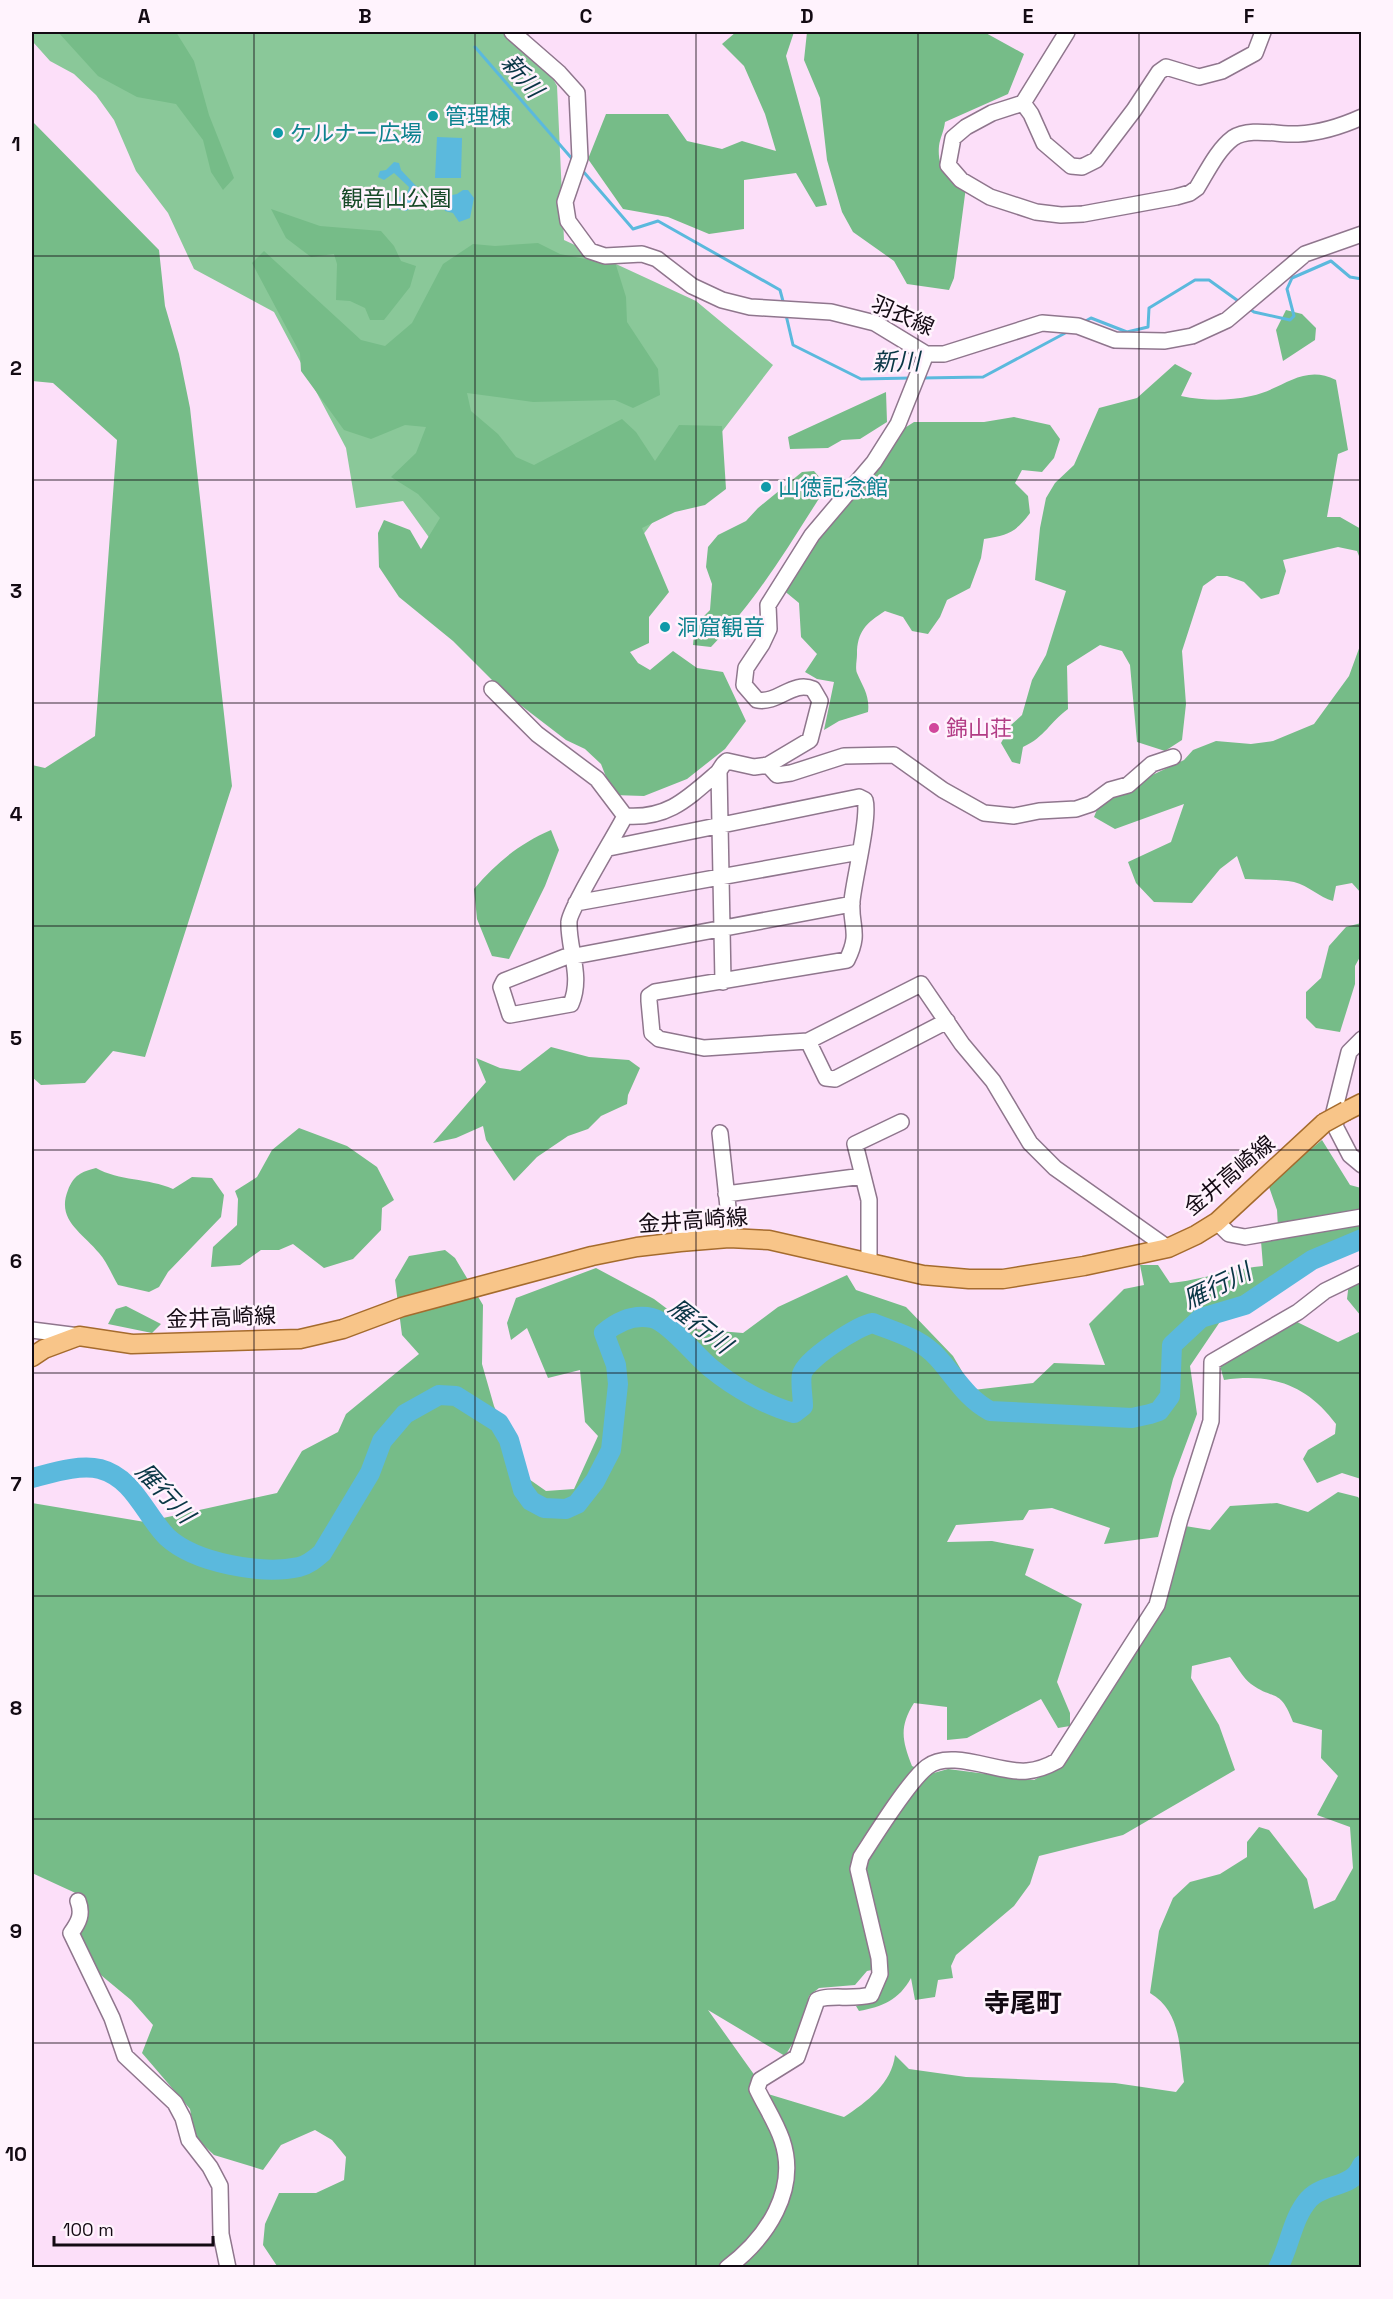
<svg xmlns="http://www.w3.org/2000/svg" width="1393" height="2299" font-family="'Space Grotesk','Noto Sans JP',sans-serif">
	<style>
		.green { fill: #8ac899 }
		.forest { fill: #76bc88; fill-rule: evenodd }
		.water { fill: #5bb9dd }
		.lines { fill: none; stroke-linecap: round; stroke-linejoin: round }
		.stream { stroke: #5bb9dd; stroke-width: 3 }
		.river { stroke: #5bb9dd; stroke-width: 20 }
		.minor-casing { stroke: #8f768d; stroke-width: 18 }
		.major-casing { stroke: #a56b2d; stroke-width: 21 }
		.minor { stroke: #fff; stroke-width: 15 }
		.major { stroke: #f8c589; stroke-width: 18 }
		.major-bridge-casing { stroke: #a56b2d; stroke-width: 21; stroke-linecap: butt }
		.major-bridge { stroke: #f8c589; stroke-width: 18 }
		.grid { fill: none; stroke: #130a13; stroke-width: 1.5; stroke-opacity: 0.55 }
		.culture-dot { fill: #0f9aa8; stroke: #fff3fd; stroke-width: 2 }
		.hotel-dot { fill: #d1479c; stroke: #fff3fd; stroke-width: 2 }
		.labels { text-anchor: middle; stroke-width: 5; stroke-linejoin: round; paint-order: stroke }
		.culture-label { font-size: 22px; fill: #0d838f; stroke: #fff3fd; text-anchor: start }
		.park-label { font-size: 22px; fill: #164927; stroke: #fff3fd }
		.street-label { font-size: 22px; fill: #130a13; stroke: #fff3fd }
		.hotel-label { font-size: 22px; fill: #b23c85; stroke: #fff3fd; text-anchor: start }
		.water-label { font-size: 24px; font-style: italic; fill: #093645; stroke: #fff3fd }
		.quarter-label { font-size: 26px; font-weight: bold; fill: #130a13; stroke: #fff3fd }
		.neatline { fill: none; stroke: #130a13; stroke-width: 2 }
		.grid-label { font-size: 20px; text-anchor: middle; font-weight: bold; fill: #130a13 }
	</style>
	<rect width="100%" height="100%" fill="#fcdff9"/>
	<path class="green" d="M32,32H527L557,86L564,240L696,301L773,365L616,570L520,665L403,501L356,508L346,448L274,312L194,269L168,213L136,171L114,120L96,95L74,74L50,61L33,42Z"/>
	<path class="forest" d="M58,32H176L194,61L209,115L234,178L223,190L211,172L203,140L176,104L137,97L98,76Z
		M736,32H794L786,56L827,205L816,207L796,173L744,180V229L709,234L668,217L623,209L588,159L606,114H668L687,141L722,149L742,141L776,151L765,114L744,66L722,44Z
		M807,32H984L1024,54L1008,94L945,122C944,131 940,138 939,146C937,168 947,179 966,187L954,278L949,290L907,284L894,261L853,232L842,212L827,160L820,98L804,60Z
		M32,121L159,250L165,306L179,354L190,408L232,786L145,1057L113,1051L85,1083L41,1085L32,1077V765L45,768L95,736L117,440L53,383L32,381Z
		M271,209L320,226L381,231L394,246L401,261L416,266L410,287L384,320H370L365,308L350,301L336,300L337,264L334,254L311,257L286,238Z
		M538,243L560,254L616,265L626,297L627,322L658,369L660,395L633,408L615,400L533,402L467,393L471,411L498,434L516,457L534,465L622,419L636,432L655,461L679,425L722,426L726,489L705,505L675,512L642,528L669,592L649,617V643L630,652L638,663L650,670L673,651L697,668L723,672L746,721L725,749L687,779L644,796L613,795L601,764L585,749L566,740L506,694L453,641L399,597L379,567L378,533L384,520L410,530L421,549L440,518L418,494L391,477L416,453L426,427L405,425L371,439L344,430L301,371L300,353L252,263L264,251L361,340L385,346L412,323L443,264L473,244L495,246Z
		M1286,310L1302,314L1316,328L1315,340L1283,361L1276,330Z
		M1175,364L1192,373L1181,396C1205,401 1228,401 1251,396C1282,390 1303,363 1336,380L1348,450L1338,454L1327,517H1340L1361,529V561L1357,551L1338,547L1283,560L1286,571L1279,594L1261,599L1244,582L1227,576H1217L1203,586L1182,651L1186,704L1182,740L1165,751L1137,742L1130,665L1122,651L1100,645L1067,666L1068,709C1050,722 1045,737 1023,747L1020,764L1012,762L1001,743L1011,725L1022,715L1032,680L1046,655L1066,591L1035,580L1040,528L1046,498L1055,483L1074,465L1099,408L1137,398Z
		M886,392L887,422L860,439L842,440L828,448L790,449L788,437Z
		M1014,417L1050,425L1060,439L1054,458L1042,472L1022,470L1015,483L1028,496L1030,513C1015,533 1008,535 984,539L981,558L970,588L947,600L940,617L928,634L912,631L903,617L885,611C866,623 857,632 857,654C857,660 855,668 857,673C863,687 870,696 868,712L839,721L824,730L834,682L817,679L805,672L817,654L801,637L799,603L782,589L800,568L819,536L900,431L914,422H984Z
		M814,471L827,486C791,542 758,599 711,647L693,645L695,625L710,610L712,584L706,567L708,547L718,535L746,521L758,508L802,472Z
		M1361,643V893L1352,883L1336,886L1333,901C1319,897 1309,886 1294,882C1278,879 1261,880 1245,879L1237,856L1220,869L1192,903L1154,902L1136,883L1128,862L1171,842L1184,804L1115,829L1094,817L1098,807L1146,778L1184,760L1193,750L1216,741L1251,744L1273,741L1314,724L1349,676Z
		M551,830L559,850L545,886L509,959L492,956L477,919L474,889C497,862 519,844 551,830Z
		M1361,923V955L1355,966V984L1340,1032L1316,1028L1306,1018V992L1321,978L1329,946L1346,927Z
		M551,1047L589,1057L629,1060L640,1068L628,1095L627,1104L601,1116L588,1129L568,1136L537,1157L514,1181L486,1140L483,1126L456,1138L433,1143L486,1082L476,1058L500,1068L520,1071Z
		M299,1128L347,1146L377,1167L394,1200L382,1208L381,1230L353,1259L324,1268L293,1244L279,1250H261L240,1265L211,1267L213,1247L237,1225L238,1199L235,1191L257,1177L272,1150Z
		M1322,1140L1350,1185L1361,1188V1213L1278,1228L1277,1210L1268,1184Z
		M96,1168C119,1181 148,1178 173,1189L192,1177L212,1178L224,1195L221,1217L168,1272L159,1287L149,1292L118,1285C112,1275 107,1262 99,1253C82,1232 56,1220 68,1190C74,1175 81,1172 96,1168Z
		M1361,1224V1231L1287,1267L1234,1301L1190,1366L1197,1414L1173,1479L1158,1537L1104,1544L1110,1528L1052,1508L1029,1510L1023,1520L956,1525L947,1542L992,1541L1034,1549L1025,1575L1082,1604L1057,1682L1070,1713V1726L1058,1728L1041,1699L967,1738L947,1740V1707L914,1703C899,1727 902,1740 912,1766L930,1774L948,1769L1034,1780L1062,1764L1161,1605L1185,1526L1210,1530L1230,1506L1277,1503L1308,1512L1338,1492L1358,1497L1361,1501V2267L277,2266L263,2245L265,2224L279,2193H316L344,2180L346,2157L332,2140L315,2130L281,2145L263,2170L214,2155L195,2137L190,2109L142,2053L153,2025L131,2000L96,1971L79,1933L82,1896L32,1873V1503L145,1522L277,1493L302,1451L338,1432L346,1414L419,1354L402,1335L395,1280L409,1256L445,1250L455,1258L483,1305L482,1364L494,1406L526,1477L546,1491L574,1489L598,1436L585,1422L580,1370L548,1378L527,1328L511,1340L507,1323L516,1298L596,1268L654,1299L694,1329L743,1333L778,1307L847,1275L856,1290L906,1307L953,1356L973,1390L1033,1383L1054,1363L1105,1365L1089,1324L1124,1289L1144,1285L1140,1265H1158L1170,1283C1202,1280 1231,1269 1263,1266L1261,1241ZM1230,1657C1236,1665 1243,1678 1251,1684C1274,1701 1280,1687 1293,1722L1322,1730L1321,1758L1338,1776L1317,1815L1350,1827L1353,1868L1335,1900L1314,1909L1307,1879L1269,1830L1259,1827L1247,1842V1857L1220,1874L1190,1882L1173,1898L1159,1931L1150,1993C1182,2012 1179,2049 1184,2082L1176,2092L1115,2083L966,2077L909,2069L895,2055C892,2083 867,2102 844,2117L768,2094L708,2010L785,2056L800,2031L809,1996L819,1988L855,1985L867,1971L886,1967L876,1998L856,2006L859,2011C882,2007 899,2000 911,1978L915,2000L935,1997L938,1980L953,1978L951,1966L956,1955L1014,1906L1030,1884L1039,1856L1123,1835L1235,1770L1219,1725L1191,1678L1192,1666Z
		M1361,1277V1479L1342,1473L1317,1483L1303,1459L1308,1450L1335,1434L1336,1424C1307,1385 1273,1373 1224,1380L1220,1366L1231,1351L1295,1321L1338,1342L1361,1331V1316L1347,1299L1349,1282Z
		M126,1306L161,1324L152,1333L108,1324L116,1309Z"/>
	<path class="water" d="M437,137L462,138L461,178H435Z
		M394,162L399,163L401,170L417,187L411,208L406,211L399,209L395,204L398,197L407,195L409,187L394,173L384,180L378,177L380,171L386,170Z
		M463,190H468L474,198L470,218L459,222L453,213L445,211L443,201L447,196L457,194Z"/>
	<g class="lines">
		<path class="stream" d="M475,47L574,161
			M582,170L633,229L658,221L780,290L784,305
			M1248,308L1254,312L1290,320L1294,316L1287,289L1292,278L1331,261L1350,277L1362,279
			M786,315L793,345L861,379L912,378
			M1082,323L1091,318L1127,332L1148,327L1149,308L1195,280H1209L1241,303
			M922,378L983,377L1069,331"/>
		<path class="river" d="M32,1478C52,1473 79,1464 100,1469C134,1478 145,1515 167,1537C195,1563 262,1575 299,1567C308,1565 315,1559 322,1553L370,1473L382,1441L405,1414L439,1395L456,1396L499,1423L509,1440L523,1490L531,1501L544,1508L566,1509L577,1504L595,1481L611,1450L618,1384L616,1365L604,1333C617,1322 634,1314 652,1318C670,1322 696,1357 712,1369C734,1387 767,1406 794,1413L803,1406C803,1397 800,1382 802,1374C806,1359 859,1325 873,1323C897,1333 920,1338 938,1358C956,1378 966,1398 990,1411L1132,1418L1150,1414L1159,1411L1170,1396L1172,1345L1201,1318L1245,1305L1312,1260L1362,1239
			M1278,2268C1290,2246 1292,2218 1309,2199C1325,2182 1353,2189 1362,2165"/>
		<defs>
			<path id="minor" d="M512,32L559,73L577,93L580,158L565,202L568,221L590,251L605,256L642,254L657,259L692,286L722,300L750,307L831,312L875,323L926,354H944L1042,323L1078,326L1115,340L1165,341L1192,336L1227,320L1305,254L1362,234
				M1067,32L1023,103L992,113L966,127L953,138L948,165L961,180L990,197L1036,212L1061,215L1083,214L1176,197L1190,193L1197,188C1207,172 1217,150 1233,138C1249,127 1279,135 1298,134C1319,133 1342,126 1362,117
				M1023,103L1031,114L1044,143L1071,166L1082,167L1096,160L1134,110L1159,72L1166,67L1199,77L1222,71L1255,53L1263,32
				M492,689L537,734L597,779L625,816C666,819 685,801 716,774C721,770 721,765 727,761L754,767L768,765L810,740L820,701L813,689C793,680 778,704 757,700L744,685L746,668L762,644L769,629L768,605L812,535L874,462L898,424L926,354
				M768,765L777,775L791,773L844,756L894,755L943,790L984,813L1014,816L1039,811L1076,809L1091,804L1110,790L1128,785L1152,764L1173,757
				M719,772L723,982
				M625,816C616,834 569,910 569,922C568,949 583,976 571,1004L510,1015L501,987L504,981L565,957L575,956L852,904
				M609,848L859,797L865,800C870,817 854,879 852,901C850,927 861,932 847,960L655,992L649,996V1001L652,1033L659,1039L704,1048L808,1041L921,984L962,1044L993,1081L1030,1143L1055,1168L1168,1248
				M576,903L859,852
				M1362,1039L1349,1052L1334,1112L1336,1128L1350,1155L1362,1165
				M808,1041L826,1078L835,1079L947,1021
				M726,1194L863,1176
				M1217,1222L1229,1234L1245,1237L1362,1217
				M680,1242V1232L730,1226L720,1133
				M869,1263V1200L855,1144L901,1122
				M32,1330L79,1336
				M78,1901C83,1914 79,1922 71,1933L112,2018L125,2056L175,2103L183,2118L189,2140L210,2167L220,2186L221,2234L228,2268
				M727,2268C767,2238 799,2190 782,2140C776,2122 765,2106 757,2089L760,2080L797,2057L817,2000C829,1994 852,2000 871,1995L880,1974L879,1958L858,1869L861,1857C876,1834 908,1782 927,1767C951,1748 1000,1774 1027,1771C1039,1770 1048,1766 1057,1761L1157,1605L1180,1519L1211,1421L1212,1362L1298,1312L1325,1291L1362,1273"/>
			<path id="major" d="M1346,1111L1362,1103
				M32,1357L44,1349L79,1336L132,1344L300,1339L343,1329L402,1307L592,1256L637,1247L680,1242L729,1238L769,1240L923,1275L969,1279H1003L1084,1266L1168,1248L1196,1235L1217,1222L1324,1123"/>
		</defs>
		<use href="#minor" class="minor-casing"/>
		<use href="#major" class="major-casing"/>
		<use href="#minor" class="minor"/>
		<use href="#major" class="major"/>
		<defs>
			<path id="major-bridge" d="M1324,1123L1346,1111"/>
		</defs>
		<use href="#major-bridge" class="major-bridge-casing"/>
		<use href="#major-bridge" class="major-bridge"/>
	</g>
	<path class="grid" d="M254,32V2268M475,32V2268M696,32V2268M918,32V2268M1139,32V2268M32,256H1362M32,480H1362M32,703H1362M32,926H1362M32,1150H1362M32,1373H1362M32,1596H1362M32,1819H1362M32,2043H1362"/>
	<g class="culture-dot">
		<circle cx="433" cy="116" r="6"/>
		<circle cx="278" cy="133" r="6"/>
		<circle cx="766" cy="487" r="6"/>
		<circle cx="665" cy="627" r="6"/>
	</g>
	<circle class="hotel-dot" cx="934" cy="728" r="6"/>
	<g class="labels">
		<g class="culture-label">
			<text x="445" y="124">管理棟</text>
			<text x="290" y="141">ケルナー広場</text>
			<text x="778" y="495">山徳記念館</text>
			<text x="677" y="635">洞窟観音</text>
		</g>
		<g class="park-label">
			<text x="396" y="206">観音山公園</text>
		</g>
		<g class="street-label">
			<text transform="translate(903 315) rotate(24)" y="8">羽衣線</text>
			<text transform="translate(1229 1175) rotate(-40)" y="8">金井高崎線</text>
			<text transform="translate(693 1220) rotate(-4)" y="8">金井高崎線</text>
			<text transform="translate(221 1317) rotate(-2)" y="8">金井高崎線</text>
		</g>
		<g class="hotel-label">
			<text x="946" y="736">錦山荘</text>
		</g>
		<g class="water-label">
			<text transform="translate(522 76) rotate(49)" y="8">新川</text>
			<text transform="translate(896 362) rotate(-1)" y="8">新川</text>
			<text transform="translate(1217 1286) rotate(-26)" y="8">雁行川</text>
			<text transform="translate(700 1326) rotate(38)" y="8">雁行川</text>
			<text transform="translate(165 1493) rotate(47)" y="8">雁行川</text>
		</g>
		<g class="quarter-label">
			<text x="1023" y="2012">寺尾町</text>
		</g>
	</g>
	<rect width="1393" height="2299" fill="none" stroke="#fff3fd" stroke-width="66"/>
	<path d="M54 2236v9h159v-9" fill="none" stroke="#130a13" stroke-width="3"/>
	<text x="63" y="2236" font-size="18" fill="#130a13" stroke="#fff3fd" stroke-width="4.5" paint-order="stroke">100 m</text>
	<rect x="33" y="33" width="1327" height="2233" class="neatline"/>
	<g class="grid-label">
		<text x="144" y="23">A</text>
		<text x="365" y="23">B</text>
		<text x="586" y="23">C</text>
		<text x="807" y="23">D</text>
		<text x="1028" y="23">E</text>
		<text x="1249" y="23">F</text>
		<text x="16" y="151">1</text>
		<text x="16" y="375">2</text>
		<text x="16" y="598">3</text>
		<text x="16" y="821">4</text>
		<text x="16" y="1045">5</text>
		<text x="16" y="1268">6</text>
		<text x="16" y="1491">7</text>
		<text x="16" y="1715">8</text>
		<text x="16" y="1938">9</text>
		<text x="16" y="2161">10</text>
	</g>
</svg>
